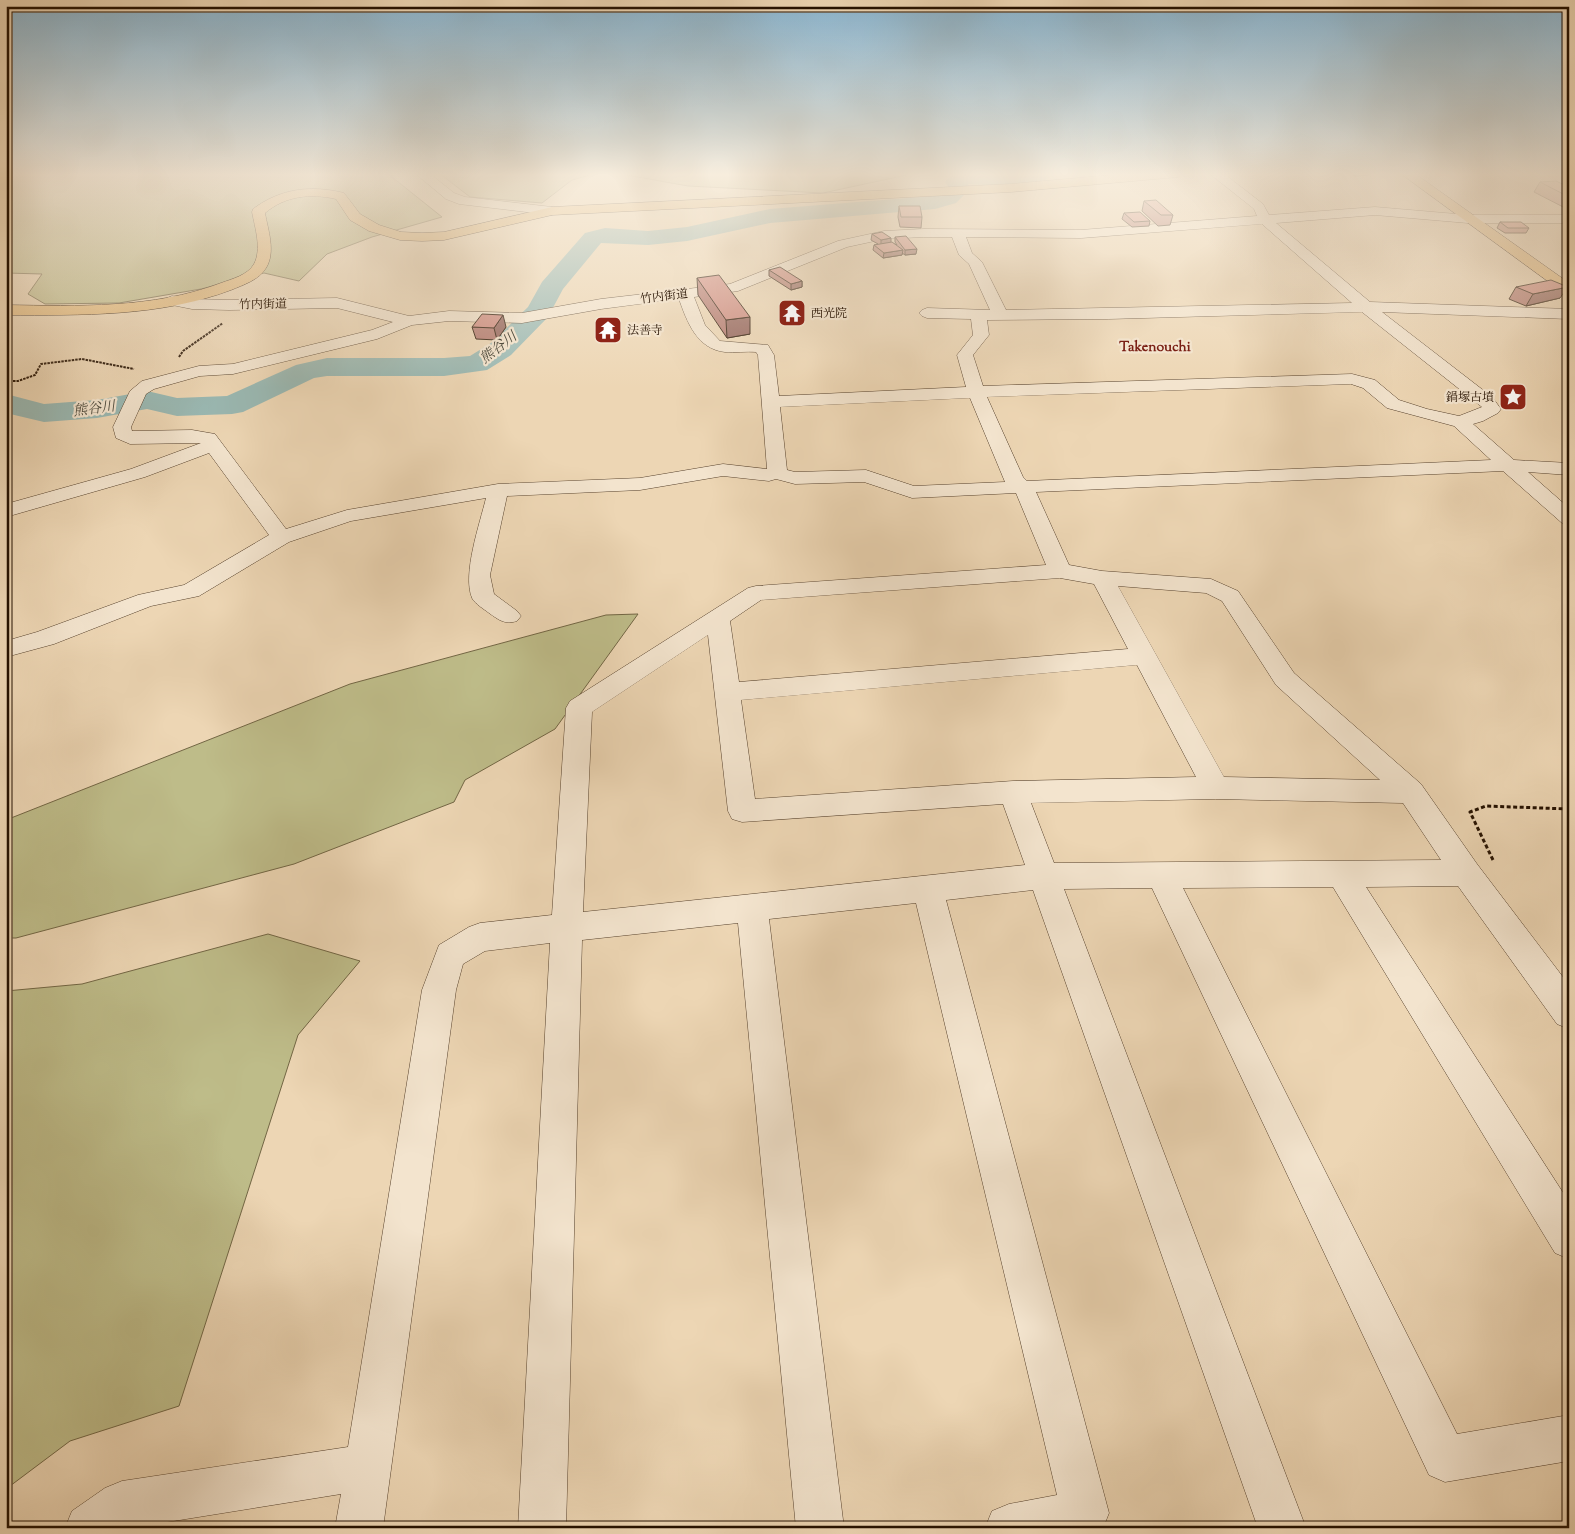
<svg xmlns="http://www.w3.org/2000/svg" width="1575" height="1534" font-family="'Sorts Mill Goudy','Noto Serif JP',serif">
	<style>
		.green { fill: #bebc89; stroke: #726644 }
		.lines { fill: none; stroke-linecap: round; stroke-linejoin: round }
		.river { fill: #9ab8b2; fill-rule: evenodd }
		.minor-casing { stroke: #57422d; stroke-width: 1 }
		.major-casing { stroke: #251100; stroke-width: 1 }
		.highway-casing { stroke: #251100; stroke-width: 1 }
		.path-far1 { stroke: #251100; stroke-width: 2; stroke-dasharray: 2.5 1; stroke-linecap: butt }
		.path { stroke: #251100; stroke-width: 3; stroke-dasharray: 4 2.5; stroke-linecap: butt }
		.minor { fill: #f3e4ce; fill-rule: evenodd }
		.major { fill: #e6bb7a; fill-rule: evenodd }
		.highway { fill: #e6bb7a; fill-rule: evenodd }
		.wall { fill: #b3776e; stroke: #251100 }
		.shaded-wall { fill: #92615a; stroke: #251100 }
		.building { fill: #d08a80; stroke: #251100 }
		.labels { text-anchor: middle; stroke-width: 4.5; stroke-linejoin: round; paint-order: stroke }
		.far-street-label { font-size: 12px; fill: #251100; stroke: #f3e4ce }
		.far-poi-label { font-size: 12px; fill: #251100; stroke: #f3e4ce; text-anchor: start }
		.far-neighbourhood-label { font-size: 14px; font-weight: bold; fill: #7a1f14; stroke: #f3e4ce }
		.far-water-label { font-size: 14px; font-style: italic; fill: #4e4b3e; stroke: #f3e4ce }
	</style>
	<rect width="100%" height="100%" fill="#edd6b4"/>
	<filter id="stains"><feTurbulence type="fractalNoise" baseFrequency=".004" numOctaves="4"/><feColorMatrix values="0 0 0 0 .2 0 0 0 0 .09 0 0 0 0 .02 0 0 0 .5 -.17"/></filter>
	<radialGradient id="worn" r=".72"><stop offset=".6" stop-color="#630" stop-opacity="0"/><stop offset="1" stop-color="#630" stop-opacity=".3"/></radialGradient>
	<path class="green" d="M6,173H390L392,177L442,217L372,237L327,254L299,281L264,273L201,289L119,303L45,304L28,294L42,274L6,273Z
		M439,173H597L572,180L542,203L470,197Z
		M615,173H916L823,193L688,186Z
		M638,614L555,729L465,780L454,802L294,864L16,938H6V820L350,684L606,615Z
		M268,934L360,961L298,1035L179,1406L70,1441L6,1489V991L82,984Z"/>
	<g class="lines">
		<path class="river" d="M1053,173C1041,191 988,185 968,184L970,187L966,191L962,193L964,195L956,203L935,209L770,223L687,241L648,245L601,243L563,289L548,317L511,355L487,370L444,376H327L314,378L243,412L232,414L177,416L147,409L97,418L44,422L6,413V394L44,404L97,400L147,391L177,398L227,396L296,365L327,358H444L470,356L491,343L528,307L542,282L585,233L605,228L648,231L687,227L770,209L933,196L950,189L945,182L948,178L958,173Z"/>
		<defs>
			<path id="minor" d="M415,173H429L454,193L465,197L552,207L558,211L552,215L459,204L446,199Z
				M1209,173H1223L1263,204L1269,215L1375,207L1468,215H1569V223H1468L1375,215L1276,223L1370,302L1569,309V319L1382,312L1492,397L1501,409L1498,413L1483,421L1473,424L1514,460L1569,463V475L1528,472L1569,508V525L1562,523L1503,471L1036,492L1069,565L1102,571L1211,579L1238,591L1294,673L1421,784L1477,864L1569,985V1029L1557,1024L1458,886L1366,887L1569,1202V1259L1555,1253L1333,887L1183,888L1457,1434L1569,1415V1461L1445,1482L1429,1475L1152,888L1064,889L1306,1528H1258L1033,890L946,900L1109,1513L1103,1528H985L992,1511L1009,1504L1057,1495L916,903L769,919L844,1528H796L738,923L582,940L566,1528H518L550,943L485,951L463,964L456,990L383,1528H335L341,1494L130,1528H65L72,1511L105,1488L122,1481L348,1447L422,990L439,945L469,927L480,923L552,915L566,708L570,701L748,588L756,586L1046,565L1016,493L912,498L864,482L795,484L776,479L769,481L723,476L640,490L507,496L490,575L494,594L517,611L521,616L517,621C505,625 499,620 489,613C484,609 475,604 472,598C462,574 480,523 486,498L351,521L289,542L199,596L151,606L54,644L6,657V641L37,632L138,595L184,585L269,535L209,453L145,477L6,517V504L131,469L201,443L130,444L116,438L113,427L130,391L142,381L199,366L233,364L372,330L393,322L337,308L229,310L192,309L167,304L164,301L167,298L172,296L192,299L229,300L337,298L409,316L449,311L522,313L601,299L730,284L838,241L884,231L924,229L1081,230L1257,216L1254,209ZM1262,224L1352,303L1006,310L982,262L972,253L966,237L1081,238ZM924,237H952L959,255L969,264L990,310L927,308L922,310L919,313L922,316L927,318L971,319L973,335L957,355L966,387L779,396L774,355L768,345L720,341L705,325L694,297L738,291L847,247L884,239ZM679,299C687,322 697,349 725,352C735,353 746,351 756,352L758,355L767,469L723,464L640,478L498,484L347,510L286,529L215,434L192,430L132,431L131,427L146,394L154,389L200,376L233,374L377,339L412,325L449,321L522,323L601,309ZM1362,312L1482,407L1459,416L1427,409L1399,400L1375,380L1352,374L983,386L973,355L989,335L987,320L1108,319ZM1351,384L1363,388L1387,408L1454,426L1491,460L1027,481L1023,477L987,397ZM970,398L1005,482L914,486L866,470L795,472L787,470L780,407ZM1060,578L1094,584L1128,649L739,682L730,621L761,600ZM1118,586L1206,593L1222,601L1276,685L1380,780L1224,777ZM708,635L728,811L732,819L742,822L1003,804L1025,865L583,912L592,712ZM1137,665L1196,777L1013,781L755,799L741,700ZM1216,799L1403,803L1441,860L1054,863L1031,803Z"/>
			<path id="major" d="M1400,173H1414L1569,283V294L1564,293Z"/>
			<path id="highway" d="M1134,173H1184L1178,177L1011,192L552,215L444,240L422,241L400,240L369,231L350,220L336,199C310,193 285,196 265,213C268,230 276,252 266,268C259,280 243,285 231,290C159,317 82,315 6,315V305C79,306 152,309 221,283C232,279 248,275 254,264C262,249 255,228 252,212L253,209C281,188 312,185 344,193L360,214L379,225L401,232L422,233L444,232L552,207L1011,184Z"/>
		</defs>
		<use href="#minor" class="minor-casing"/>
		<use href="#major" class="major-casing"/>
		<use href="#highway" class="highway-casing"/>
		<path class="path-far1" d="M179,357L183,351L223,323
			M6,381H18L35,375L41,364L82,359L134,369"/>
		<path class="path" d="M1493,860L1470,812L1486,806L1569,809"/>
		<use href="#minor" class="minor"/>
		<use href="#major" class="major"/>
		<use href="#highway" class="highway"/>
	</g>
	<path class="wall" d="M1349,173H1369L1368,175L1355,176Z
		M1540,182L1569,187V210L1534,192Z
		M1144,201L1173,215L1170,225L1158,226L1142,211Z
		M899,206L922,217L921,228L900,227L898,217Z
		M1124,213L1150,221L1149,226L1132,227L1122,219Z
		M1500,222L1529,228L1526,233H1505L1497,228Z
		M872,234L897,245L895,242V237L916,254L905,255L902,253V255L883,258L873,250L874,245L878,244L871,240Z
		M769,270L802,281V287L791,290L769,276Z
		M697,278L750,334L727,338L698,295Z
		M1516,287L1560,298L1526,306L1509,299Z
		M472,327H506L497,340L476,339Z"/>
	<path class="shaded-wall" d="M1356,173H1369L1368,175L1355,176Z
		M891,238V244L881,246V240Z
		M917,249L916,254L905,255V250Z
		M903,250L902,255L883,258L884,253Z
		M802,281V287L791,290V284Z
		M1568,287L1560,298L1526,306L1533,294Z
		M503,315L506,327L497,340L494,328Z
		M750,317V334L727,338L726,320Z"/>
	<path class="building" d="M1556,181L1569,187V197L1540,182Z
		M1156,200L1173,215H1161L1144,201Z
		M899,206H920L922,217H901Z
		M1140,212L1150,221L1134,222L1124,213Z
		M1500,222H1521L1529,228H1508Z
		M882,232L891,238L881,240L872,234Z
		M906,236L917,249L905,250L895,237Z
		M892,242L903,250L884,253L874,245Z
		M780,267L802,281L791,284L769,270Z
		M719,275L750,317L726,320L697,278Z
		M1551,280L1568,287L1533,294L1516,287Z
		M482,314L503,315L494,328L472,327Z"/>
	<linearGradient id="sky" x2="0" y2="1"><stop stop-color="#89b6d2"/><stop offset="0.45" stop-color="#f7eddd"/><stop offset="1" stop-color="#f7eddd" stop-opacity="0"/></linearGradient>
	<rect width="1575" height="388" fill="url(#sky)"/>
	<defs>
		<symbol id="temple-square" viewBox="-11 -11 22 22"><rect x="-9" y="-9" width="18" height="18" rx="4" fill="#8f2418" stroke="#f3e4ce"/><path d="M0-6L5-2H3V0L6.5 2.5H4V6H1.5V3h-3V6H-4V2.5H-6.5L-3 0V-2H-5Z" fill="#fff"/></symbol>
		<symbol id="sight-square" viewBox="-11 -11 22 22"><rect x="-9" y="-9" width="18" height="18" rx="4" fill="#8f2418" stroke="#f3e4ce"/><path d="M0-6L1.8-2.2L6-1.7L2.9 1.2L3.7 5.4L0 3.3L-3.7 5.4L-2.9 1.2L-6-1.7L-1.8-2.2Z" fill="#fff"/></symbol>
	</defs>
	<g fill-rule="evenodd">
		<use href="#temple-square" x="776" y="297" width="32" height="32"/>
		<use href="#temple-square" x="592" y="314" width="32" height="32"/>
		<use href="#sight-square" x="1497" y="381" width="32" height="32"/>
	</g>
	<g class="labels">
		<g class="far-street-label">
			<text transform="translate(664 296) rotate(-7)" y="4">竹内街道</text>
			<text transform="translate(263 304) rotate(-1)" y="4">竹内街道</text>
		</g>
		<g class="far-poi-label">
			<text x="811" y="317">西光院</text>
			<text x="627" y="334">法善寺</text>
			<text x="1494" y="401" text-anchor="end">鍋塚古墳</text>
		</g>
		<g class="far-neighbourhood-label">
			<text x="1155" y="351">Takenouchi</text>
		</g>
		<g class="far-water-label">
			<text transform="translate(498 347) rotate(-38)" y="5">熊谷川</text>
			<text transform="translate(94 408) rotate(-7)" y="5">熊谷川</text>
		</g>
	</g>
	<rect width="1575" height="1534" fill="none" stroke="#edd6b4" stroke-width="25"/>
	<rect x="8" y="8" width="1560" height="1519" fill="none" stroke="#251100" stroke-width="2.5"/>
	<rect x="12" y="12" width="1550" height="1509" fill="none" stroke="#251100"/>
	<rect width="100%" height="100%" filter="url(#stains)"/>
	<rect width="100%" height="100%" fill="url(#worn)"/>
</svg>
